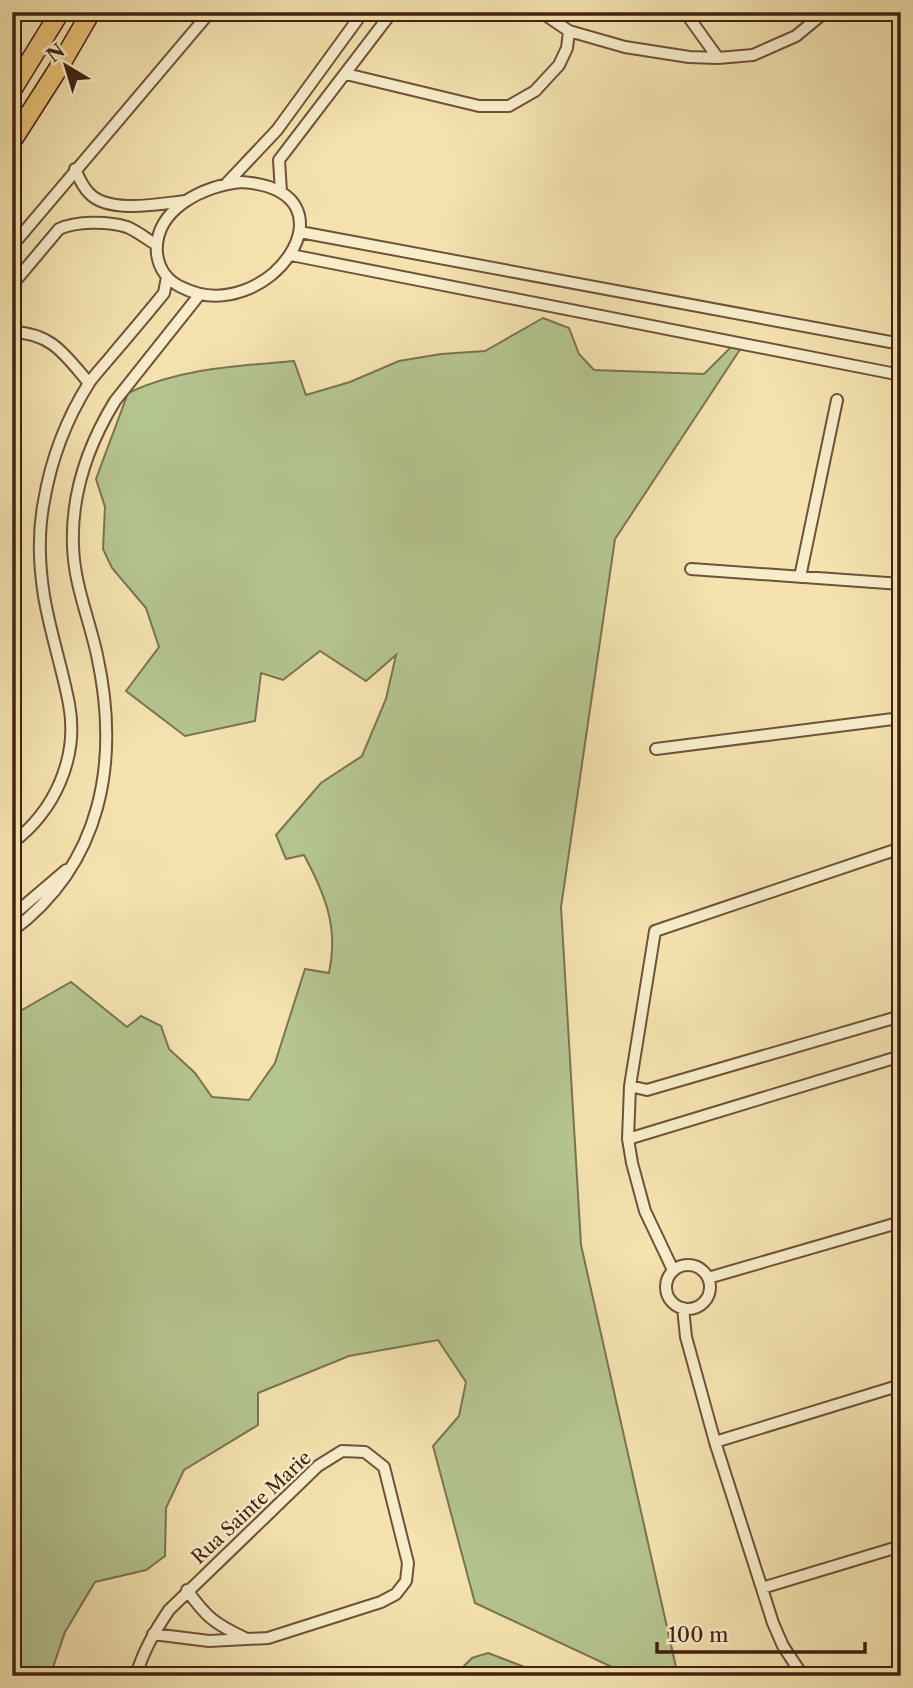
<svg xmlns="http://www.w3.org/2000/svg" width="913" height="1688" font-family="'Libre Caslon Text',serif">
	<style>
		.green { fill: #b5c590; stroke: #7c7352; stroke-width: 2 }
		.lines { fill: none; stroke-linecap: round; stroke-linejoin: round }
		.minor-casing { stroke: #6f523a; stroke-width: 14 }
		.primary-casing { stroke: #432113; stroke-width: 21 }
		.minor { stroke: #f8edcb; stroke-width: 10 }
		.primary { stroke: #eac278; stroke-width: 18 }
		.labels { text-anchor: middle; stroke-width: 5; stroke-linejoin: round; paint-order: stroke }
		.street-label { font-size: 19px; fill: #432113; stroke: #f8edcb }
	</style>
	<rect width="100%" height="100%" fill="#f4e3af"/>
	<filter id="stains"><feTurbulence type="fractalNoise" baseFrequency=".00286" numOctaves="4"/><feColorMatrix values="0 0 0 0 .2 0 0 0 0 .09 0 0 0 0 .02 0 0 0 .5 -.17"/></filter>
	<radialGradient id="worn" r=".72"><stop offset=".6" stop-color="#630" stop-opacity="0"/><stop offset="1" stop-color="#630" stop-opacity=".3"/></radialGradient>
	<path class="green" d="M543,318L569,328L579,354L594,370L704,374L732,346L741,348L615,539L561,907L581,1245L678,1676H631L475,1603L433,1446L459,1416L466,1382L438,1340L349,1356L258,1393V1425L184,1470L166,1508L165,1556L146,1570L95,1582L65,1632L50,1676H12V1318L16,1314L12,1312V1064L15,1014L71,982L127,1027L141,1016L161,1026L169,1049L195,1073L212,1097L249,1100L275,1063L305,969L329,973C339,928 325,894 304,855L286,859L276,835L321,783L362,756L386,699L396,655L366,681L320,651L283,680L261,673L255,721L185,736L126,691L159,647L146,608L112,568L103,549L105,507L96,479L128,393C181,368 238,366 294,361L306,395L350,382L399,361L441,354L485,351Z
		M488,1653L548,1676H454L472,1658Z"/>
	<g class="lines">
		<defs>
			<path id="minor" d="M541,12L569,31L625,47L689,57L718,58L753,55L796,36L825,12
				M685,12L718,58
				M346,74L479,106H509L535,91L559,65L567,48L569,31
				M75,169C79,178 82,186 89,193C108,214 159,204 185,201
				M242,182C365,191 267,331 181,287C168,281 159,269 157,254C153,209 205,185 242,182Z
				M227,183L277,130L363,12
				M281,192L279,160L392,12
				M300,232L901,344
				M12,246L210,12
				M291,255L901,375
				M12,285L59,229C76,221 108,221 127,227C137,231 148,240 157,245
				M12,332C52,333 65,355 89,383
				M691,569L901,584
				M800,577L837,400
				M656,749L901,718
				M12,843C55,811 79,757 69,704C62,667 50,632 44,596C39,565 38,532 44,501C51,460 67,418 89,383C96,373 105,364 113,354C130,334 147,314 164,293L167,277
				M12,916L66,870
				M12,931C103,863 120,760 97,655C89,618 74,584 73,546C71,494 88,445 115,401L200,294
				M630,1086L647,1090L901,1016
				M628,1139L901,1056
				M666 1287a22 22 0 1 1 44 0a22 22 0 1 1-44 0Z
				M673,1270L645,1211L632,1163L628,1139L630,1086L655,931L901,848
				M708,1278L901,1222
				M683,1308L686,1337L715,1442L773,1623L783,1646L803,1676
				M715,1442L901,1385
				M762,1588L901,1546
				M187,1590C206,1617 215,1624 245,1638
				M136,1676C143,1651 155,1631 169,1610L318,1466L342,1451L365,1452L384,1467L408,1563L406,1581L396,1594L381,1602L268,1638L209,1641L153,1634"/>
			<path id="primary" d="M12,90L60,12
				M12,141L58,69L91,12"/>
		</defs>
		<use href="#minor" class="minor-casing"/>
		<use href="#primary" class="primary-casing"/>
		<use href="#minor" class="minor"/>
		<use href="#primary" class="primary"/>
	</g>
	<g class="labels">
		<g class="street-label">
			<text transform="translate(251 1507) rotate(-43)" y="7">Rua Sainte Marie</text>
		</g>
	</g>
	<rect width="913" height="1688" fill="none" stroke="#f4e3af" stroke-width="42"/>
	<rect x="14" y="14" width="885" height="1660" fill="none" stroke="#432113" stroke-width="3.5"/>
	<rect x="21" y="21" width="871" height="1646" fill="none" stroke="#432113" stroke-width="2"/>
	<g transform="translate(66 66) rotate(322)" stroke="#f8edcb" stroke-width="5" paint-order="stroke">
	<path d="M0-5L12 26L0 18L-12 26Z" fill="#432113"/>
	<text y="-10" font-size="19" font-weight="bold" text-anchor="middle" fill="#432113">N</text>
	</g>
	<path d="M657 1642v10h208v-10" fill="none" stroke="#432113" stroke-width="3.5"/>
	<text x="668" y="1642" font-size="21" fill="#432113" stroke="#f8edcb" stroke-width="5" paint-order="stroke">100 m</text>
	<rect width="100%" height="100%" filter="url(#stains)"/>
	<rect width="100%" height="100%" fill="url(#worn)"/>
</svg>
